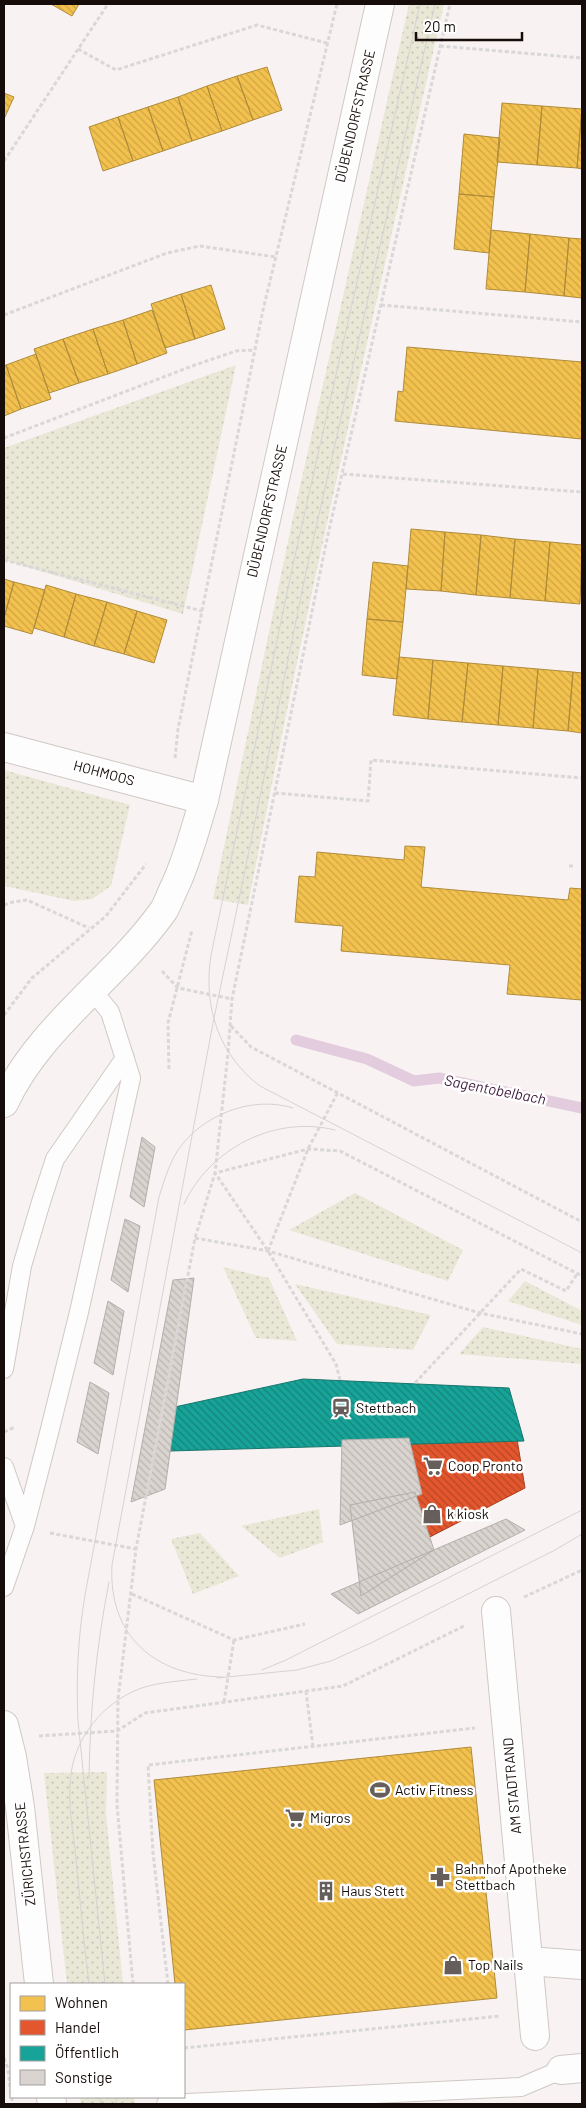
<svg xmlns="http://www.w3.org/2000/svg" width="586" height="2108" font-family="Barlow,sans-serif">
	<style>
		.green { fill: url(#green-dots) }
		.homes { fill: url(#homes-back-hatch); stroke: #b08b3a }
		.shops { fill: url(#shops-back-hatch); stroke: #a64123 }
		.public { fill: url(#public-back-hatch); stroke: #17766d }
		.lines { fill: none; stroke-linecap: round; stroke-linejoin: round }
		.stream { stroke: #e3ccde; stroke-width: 11 }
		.building { fill: url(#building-back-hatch); stroke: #b4afac }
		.lane-casing { stroke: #cfc8c5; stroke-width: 20 }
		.street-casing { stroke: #cfc8c5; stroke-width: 30 }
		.secondary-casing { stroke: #cfc8c5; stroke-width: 30 }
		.path { stroke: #d9d7d7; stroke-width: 3; stroke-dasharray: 4 2.5; stroke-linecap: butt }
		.lane { stroke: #fefdfd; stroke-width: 18 }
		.street { stroke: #fefdfd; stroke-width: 28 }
		.secondary { stroke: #fefdfd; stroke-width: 28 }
		.tram { stroke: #d4d3d3; stroke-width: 1 }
		.labels { text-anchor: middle; stroke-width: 5; stroke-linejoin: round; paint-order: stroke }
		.street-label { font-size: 14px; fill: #160d0a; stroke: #fff }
		.poi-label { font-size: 14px; fill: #160d0a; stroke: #fff; text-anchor: start }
		.water-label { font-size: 15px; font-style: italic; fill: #431d40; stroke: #fff }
	</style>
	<defs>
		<pattern id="green-dots" width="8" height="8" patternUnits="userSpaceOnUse" patternTransform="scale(1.25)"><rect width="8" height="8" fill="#e9e7d6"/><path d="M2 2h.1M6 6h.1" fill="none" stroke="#c7c5b6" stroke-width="1.8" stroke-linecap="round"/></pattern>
		<pattern id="homes-back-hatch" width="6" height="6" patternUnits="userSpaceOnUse" patternTransform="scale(1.25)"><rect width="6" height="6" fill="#f2c14e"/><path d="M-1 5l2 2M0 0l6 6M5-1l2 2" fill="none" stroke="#cfa543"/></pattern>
		<pattern id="shops-back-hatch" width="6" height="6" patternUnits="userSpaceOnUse" patternTransform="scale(1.25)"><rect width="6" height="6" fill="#e4572e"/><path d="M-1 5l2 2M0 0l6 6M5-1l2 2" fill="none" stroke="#b84625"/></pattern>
		<pattern id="public-back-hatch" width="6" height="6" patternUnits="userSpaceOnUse" patternTransform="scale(1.25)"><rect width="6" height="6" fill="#17a398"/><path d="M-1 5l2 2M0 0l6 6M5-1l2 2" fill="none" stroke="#14837a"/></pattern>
		<pattern id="building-back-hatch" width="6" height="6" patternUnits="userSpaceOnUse" patternTransform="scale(1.25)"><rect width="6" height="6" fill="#dad4d0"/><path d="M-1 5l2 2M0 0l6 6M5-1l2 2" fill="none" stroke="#bab5b1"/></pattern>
	</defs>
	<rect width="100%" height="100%" fill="#f8f3f2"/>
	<path class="green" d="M409,4H444C376,304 306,603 248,905L213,899L294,513Z
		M236,365L183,614L4,560V448Z
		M4,770L130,805L111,886L92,899L74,901L4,886Z
		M355,1193L463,1250L448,1281L289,1230Z
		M223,1267L269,1278L297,1341L256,1338Z
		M525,1281L582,1311V1325L508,1301Z
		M295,1284L431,1315L413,1350L337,1344Z
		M483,1327L582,1349V1364L459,1354Z
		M319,1509L323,1542L280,1558L241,1526Z
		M200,1533L239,1576L193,1594L171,1539Z
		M107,1772L106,1814L123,1984H67L44,1773Z
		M80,2097H134L135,2104H81Z"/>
	<path class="homes" d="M51,4H79L72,16Z
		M267,67L282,110L253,120L237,76Z
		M237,76L253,120L222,131L207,86Z
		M207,86L222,131L192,141L178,97Z
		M4,93L14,97L4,119Z
		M178,97L192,141L163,151L148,107Z
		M502,103L542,106L537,165L497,162Z
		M542,106L582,109L577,168L537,165Z
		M148,107L163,151L133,161L118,117Z
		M582,109V169L577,168Z
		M118,117L133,161L103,171L89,127Z
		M464,134L500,138L494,197L459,194Z
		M459,194L494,197L489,253L454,249Z
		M491,230L530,234L525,292L486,289Z
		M530,234L569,238L564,296L525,292Z
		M569,238L582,239V298L564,296Z
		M211,285L225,329L195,339L181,294Z
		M181,294L195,339L165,348L151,304Z
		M152,310L167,353L137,364L123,320Z
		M123,320L137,364L108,374L93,329Z
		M93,329L108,374L79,383L63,339Z
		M63,339L79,383L49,393L34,349Z
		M407,347L582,362V439L395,421L398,391L403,392Z
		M36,354L51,399L21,409L6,365Z
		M6,365L21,409L4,416V366Z
		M411,529L445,532L441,591L406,589Z
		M445,532L481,535L476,595L441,591Z
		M481,535L515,539L510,598L476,595Z
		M515,539L550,542L545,601L510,598Z
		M550,542L582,545L580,604L545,601Z
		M373,562L408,566L403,622L367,619Z
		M4,579L14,582L4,618Z
		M14,582L45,590L32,634L4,626V618Z
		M46,585L76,594L64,637L34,628Z
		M76,594L107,602L94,646L64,637Z
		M107,602L137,611L124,654L94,646Z
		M137,611L167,620L154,663L124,654Z
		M367,619L403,622L397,679L362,675Z
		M399,657L433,660L428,719L393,715Z
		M433,660L468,663L462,722L428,719Z
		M468,663L503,666L498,725L462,722Z
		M503,666L538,669L533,728L498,725Z
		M538,669L573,672L568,731L533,728Z
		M573,672L582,673V733L568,731Z
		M405,846L425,847L421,887L568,900L570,888L582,889V1000L507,994L510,965L341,951L343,926L295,922L299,876L315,877L317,852L404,860Z
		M471,1747L497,1998L184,2030V1984H175L154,1780Z"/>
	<path class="shops" d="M517,1439L525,1488L424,1540L409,1493L406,1442Z"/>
	<path class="public" d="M303,1379L509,1388L524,1441L169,1451L170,1408Z"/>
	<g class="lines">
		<path class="stream" d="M296,1040L367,1059L414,1081L439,1078L582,1108"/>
	</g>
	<path class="building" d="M142,1137L155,1147L144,1207L130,1197Z
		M125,1219L140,1226L128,1292L111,1280Z
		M194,1278L165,1489L131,1502L173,1280Z
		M108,1301L124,1311L113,1375L94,1363Z
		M90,1382L109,1393L98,1454L77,1442Z
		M409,1438L422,1494L340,1525L342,1440Z
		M415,1492L434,1550L361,1596L350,1505Z
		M506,1519L525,1530L358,1614L331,1594Z"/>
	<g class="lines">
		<defs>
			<path id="lane" d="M4,1369L22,1266L41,1202L55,1159L125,1058
				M4,1467L25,1526
				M4,1587L25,1526L49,1433L79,1312L131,1078L110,1012L92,990
				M166,2104L521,2087L561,2070"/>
			<path id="street" d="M4,747L204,800
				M496,1611L535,2036
				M528,1961L582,1965
				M561,2070L582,2068"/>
			<path id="secondary" d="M4,1103C40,1026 115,979 164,910C168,903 171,894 175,886C188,858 195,829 204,800L380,4
				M4,1725L12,1757L20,1807L39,1984
				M51,2097L52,2104"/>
		</defs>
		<use href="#lane" class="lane-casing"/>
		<use href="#street" class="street-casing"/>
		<use href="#secondary" class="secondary-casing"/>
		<path class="path" d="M440,46L582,58
			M78,49L116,70L257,25L327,43
			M4,161L108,4
			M381,305L582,322
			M4,315L167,253L200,246L276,257
			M4,438L195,365L236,351L255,350
			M343,474L582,492
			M4,560L202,611
			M175,758L178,729L263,310L337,4
			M275,793L368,801L371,760L582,778
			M569,866H575
			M4,905L13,902L27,900L89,928
			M162,971L178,988L232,999
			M4,1015L32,978L106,916L146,864
			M231,1026L251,1047L582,1222
			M169,1069L168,1023L192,930
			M195,1238L268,1251L480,1313L582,1334
			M268,1251L308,1149L338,1092
			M340,1380L336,1364L268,1251L215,1173L228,1053L232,999L327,539L450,4
			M415,1383L521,1269L566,1291L577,1274
			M4,1432L15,1427
			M50,1533L136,1549
			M132,1594L234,1640L305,1624
			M524,1597L582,1570
			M306,1691L313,1747
			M224,1702L234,1640
			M39,1736L117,1731L145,1713L343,1686L464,1626
			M133,1984L117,1805L118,1699L136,1549L195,1238L215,1173L308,1149L340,1151L582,1276
			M168,1984L153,1853L148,1765L475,1728
			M184,2048L500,2016
			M4,2058L8,2069L11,2095
			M12,2097V2104"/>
		<use href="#lane" class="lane"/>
		<use href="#street" class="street"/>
		<use href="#secondary" class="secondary"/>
		<path class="tram" d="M420,4L292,569L211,955C203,1006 218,1054 260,1086L582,1253
			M184,1204C210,1148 275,1115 335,1130
			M262,1670L286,1660L582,1510
			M223,1677C155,1676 108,1636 112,1565L213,1023L243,880L306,572L435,4
			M217,1678L297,1670L331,1661L371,1643L555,1550L582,1534
			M89,1778C90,1712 96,1648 109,1582
			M89,1984C84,1943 80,1901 76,1859C73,1829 66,1798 72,1768C79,1731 109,1698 145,1687C162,1682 180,1681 197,1679
			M105,1984L78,1721C76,1678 78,1637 85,1595L159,1197C164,1181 169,1164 178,1150C202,1115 252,1095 293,1108
			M100,2097L101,2104
			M116,2097V2104"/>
	</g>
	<defs>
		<symbol id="station-bare" viewBox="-9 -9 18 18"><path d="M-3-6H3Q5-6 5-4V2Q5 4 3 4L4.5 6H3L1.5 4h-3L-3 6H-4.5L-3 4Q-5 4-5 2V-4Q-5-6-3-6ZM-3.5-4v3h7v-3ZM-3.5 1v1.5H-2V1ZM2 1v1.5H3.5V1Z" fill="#655e5b" stroke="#fff" stroke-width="2.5" paint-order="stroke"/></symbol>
		<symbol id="supermarket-bare" viewBox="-9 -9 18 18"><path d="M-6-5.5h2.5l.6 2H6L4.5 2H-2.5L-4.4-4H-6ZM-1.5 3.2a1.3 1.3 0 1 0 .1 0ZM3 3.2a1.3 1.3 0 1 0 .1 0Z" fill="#655e5b" stroke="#fff" stroke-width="2.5" paint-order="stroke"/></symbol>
		<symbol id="shop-bare" viewBox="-9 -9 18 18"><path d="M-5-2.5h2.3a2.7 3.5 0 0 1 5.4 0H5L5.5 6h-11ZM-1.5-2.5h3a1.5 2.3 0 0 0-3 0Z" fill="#655e5b" stroke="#fff" stroke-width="2.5" paint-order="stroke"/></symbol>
		<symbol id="stadium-bare" viewBox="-9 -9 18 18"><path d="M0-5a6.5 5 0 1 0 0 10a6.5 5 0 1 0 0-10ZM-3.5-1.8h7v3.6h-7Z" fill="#655e5b" stroke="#fff" stroke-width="2.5" paint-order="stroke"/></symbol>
		<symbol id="pharmacy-bare" viewBox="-9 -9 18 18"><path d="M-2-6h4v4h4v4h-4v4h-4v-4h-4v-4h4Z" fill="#655e5b" stroke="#fff" stroke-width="2.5" paint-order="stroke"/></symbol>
		<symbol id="building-bare" viewBox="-9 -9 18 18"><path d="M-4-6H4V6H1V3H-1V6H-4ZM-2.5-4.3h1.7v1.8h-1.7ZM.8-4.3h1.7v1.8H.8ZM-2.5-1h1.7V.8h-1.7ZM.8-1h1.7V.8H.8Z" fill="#655e5b" stroke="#fff" stroke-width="2.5" paint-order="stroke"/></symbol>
	</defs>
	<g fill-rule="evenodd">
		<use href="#station-bare" x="327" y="1394" width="28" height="28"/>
		<use href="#supermarket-bare" x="419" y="1452" width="28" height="28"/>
		<use href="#shop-bare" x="418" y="1500" width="28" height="28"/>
		<use href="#stadium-bare" x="366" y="1776" width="28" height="28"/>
		<use href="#supermarket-bare" x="281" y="1804" width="28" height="28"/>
		<use href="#pharmacy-bare" x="426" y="1863" width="28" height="28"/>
		<use href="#building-bare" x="312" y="1877" width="28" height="28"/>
		<use href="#shop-bare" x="439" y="1951" width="28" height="28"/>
	</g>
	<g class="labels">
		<g class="street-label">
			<text transform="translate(355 116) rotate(-77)" y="5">DÜBENDORFSTRASSE</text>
			<text transform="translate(267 511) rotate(-77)" y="5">DÜBENDORFSTRASSE</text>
			<text transform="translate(104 773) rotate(15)" y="5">HOHMOOS</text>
			<text transform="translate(512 1786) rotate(-95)" y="5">AM STADTRAND</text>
			<text transform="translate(25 1854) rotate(-96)" y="5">ZÜRICHSTRASSE</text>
		</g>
		<g class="poi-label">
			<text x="356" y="1413">Stettbach</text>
			<text x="448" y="1471">Coop Pronto</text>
			<text x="447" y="1519">k kiosk</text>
			<text x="395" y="1795">Activ Fitness</text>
			<text x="310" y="1823">Migros</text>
			<text x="455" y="1874">Bahnhof Apotheke<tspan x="455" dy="16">Stettbach</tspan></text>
			<text x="341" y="1896">Haus Stett</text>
			<text x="468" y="1970">Top Nails</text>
		</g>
		<g class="water-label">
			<text transform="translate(495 1090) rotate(11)" y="5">Sagentobelbach</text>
		</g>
	</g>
	<rect width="586" height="2108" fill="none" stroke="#160d0a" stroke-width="10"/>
	<rect x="10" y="1983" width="175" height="115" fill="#ffffff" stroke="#a29e9d"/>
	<rect x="20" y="1996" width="25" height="15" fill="#f2c14e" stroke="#a29e9d"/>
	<text x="55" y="2008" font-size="15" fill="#160d0a">Wohnen</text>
	<rect x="20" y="2020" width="25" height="15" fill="#e4572e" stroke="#a29e9d"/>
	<text x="55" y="2033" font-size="15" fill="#160d0a">Handel</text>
	<rect x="20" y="2046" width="25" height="15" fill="#17a398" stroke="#a29e9d"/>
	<text x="55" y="2058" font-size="15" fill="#160d0a">Öffentlich</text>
	<rect x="20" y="2070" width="25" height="15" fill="#dad4d0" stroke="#a29e9d"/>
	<text x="55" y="2083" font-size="15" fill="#160d0a">Sonstige</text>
	<path d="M416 32v8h106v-8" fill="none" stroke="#160d0a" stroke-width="2.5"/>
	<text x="424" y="32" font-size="15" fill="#160d0a" stroke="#ffffff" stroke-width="4" paint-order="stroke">20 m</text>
</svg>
